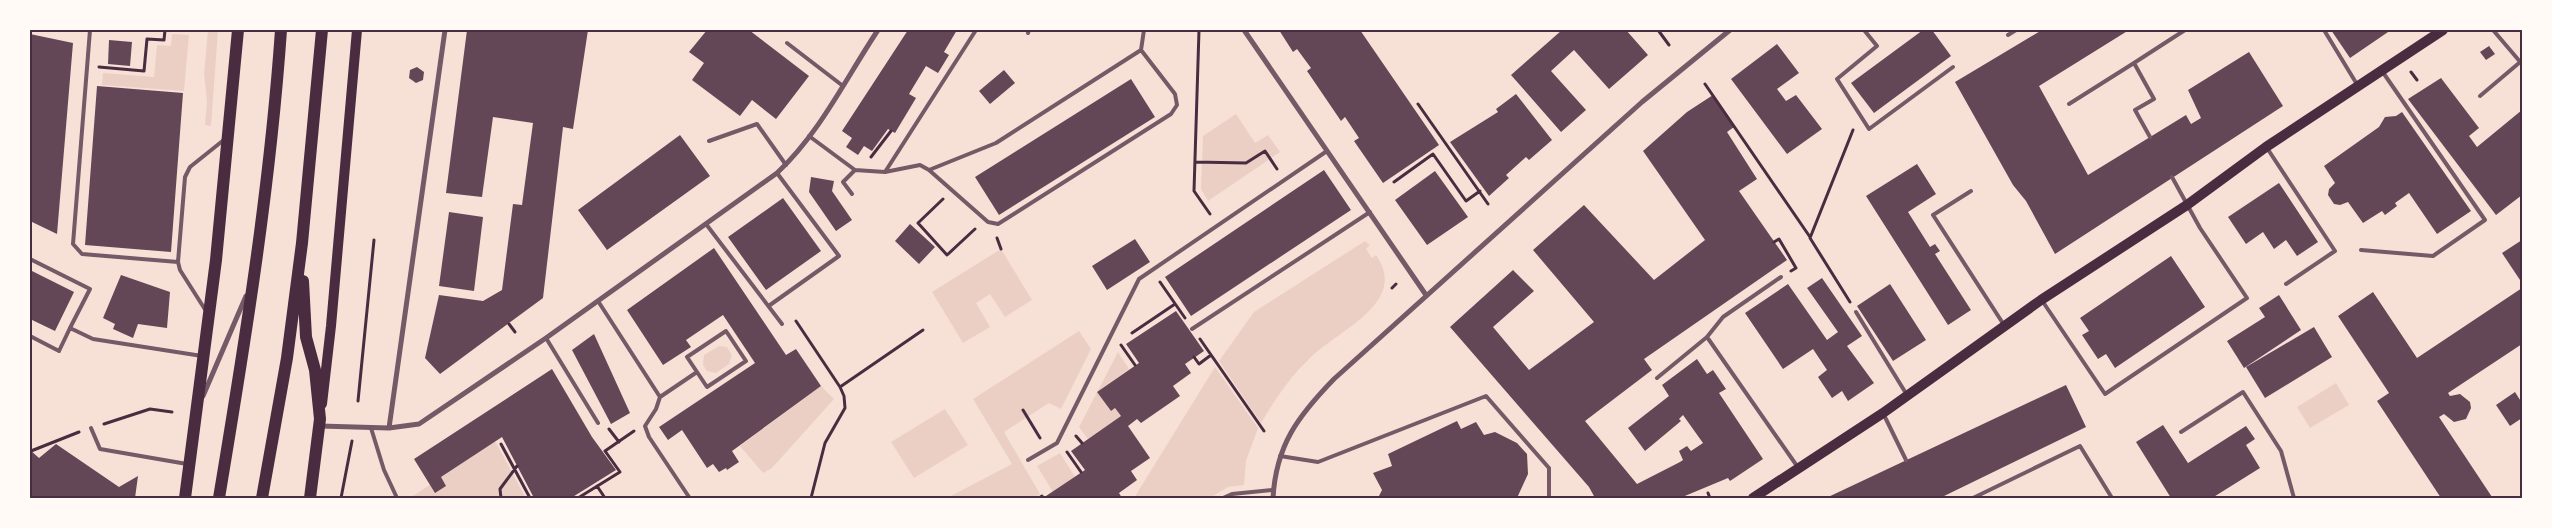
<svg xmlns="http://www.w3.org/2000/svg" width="2552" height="528" font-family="'DM Sans',sans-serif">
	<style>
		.green { fill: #ebcfc5 }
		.building { fill: #644757 }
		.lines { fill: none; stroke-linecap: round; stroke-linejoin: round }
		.path { stroke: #4a2c40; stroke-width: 3 }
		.service { stroke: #755966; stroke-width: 4 }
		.minor { stroke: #755966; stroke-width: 5 }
		.secondary { stroke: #4a2c40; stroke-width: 10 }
		.primary { stroke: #4a2c40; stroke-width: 12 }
		.neatline { fill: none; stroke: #4a2c40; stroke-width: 2 }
	</style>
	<rect width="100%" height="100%" fill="#f7e1d7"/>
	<path class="green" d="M208,30H218L211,126L205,125L207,101L204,73Z
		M172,34L189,35L184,91L102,85L103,73L154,77L157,45L171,46Z
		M1236,114L1255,143L1268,135L1280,152L1208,201L1201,189L1203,136Z
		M1365,241L1370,245L1366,249L1372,258L1376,255C1410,303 1336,331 1309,359C1289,378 1275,400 1261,423L1219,361L1254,312Z
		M1001,249L1032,300L1005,317L990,294L976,303L990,327L963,343L932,292Z
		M1079,331L1091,349L1061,409L1049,403L1004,432L1040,494L1034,498H947L1012,464L973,399Z
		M719,346L727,347L732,355L729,364L716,373L707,371L703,365L704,355Z
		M1118,352L1129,369L1097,392L1111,411L1115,408L1121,416L1088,439L1079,427Z
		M1215,367L1258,428L1246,461L1244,485L1228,487L1210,498H1134Z
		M2336,383L2349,405L2310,428L2297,407Z
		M821,386L834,399L772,468L763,473L740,446Z
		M945,409L968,445L914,478L891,442Z
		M495,441L526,498H410Z
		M1060,453L1075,477L1053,492L1037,466Z"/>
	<path class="building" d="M467,30H588L573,129L563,127L543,298L440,374L425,358L439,295L483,301L502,290L513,204L522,205L533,123L493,117L482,197L446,193Z
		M707,30H749L809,76L776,119L752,100L740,116L692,80L704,63L689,52Z
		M908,30H957L944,52L949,55L938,73L926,66L909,94L916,98L895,133L888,129L872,151L864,146L858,155L846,147L852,138L842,131Z
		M1279,30H1360L1439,145L1383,183L1354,141L1359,138L1345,117L1341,121L1307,71L1311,68L1297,49L1293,52Z
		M1562,30H1626L1648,55L1609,89L1574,50L1551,71L1586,110L1561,132L1511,75Z
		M1923,30H1932L1951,56L1874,113L1851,83Z
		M2042,30H2129L2039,86L2088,175L2186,115L2191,124L2201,118L2188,90L2249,52L2283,106L2055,254L2026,201L2013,185L1955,82Z
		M2331,30H2391L2350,58Z
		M30,34L73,43L57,234L30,221Z
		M109,40L132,42L130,66L108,64Z
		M1777,44L1799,73L1777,89L1786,101L1796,95L1822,129L1787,154L1731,79Z
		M2489,46L2495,54L2486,60L2480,52Z
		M417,67L424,72L423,80L416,83L409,78L410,70Z
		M1004,70L1015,83L990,104L979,91Z
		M2441,78L2479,128L2469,136L2477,147L2522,110V195L2496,215L2408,99Z
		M1131,79L1155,117L999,215L975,177Z
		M97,86L183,93L171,252L85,245Z
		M1516,94L1552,140L1529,160L1526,157L1506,175L1509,178L1489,196L1450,142L1498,112L1496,109Z
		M1713,95L1734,127L1727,132L1757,179L1739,191L1787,260L1644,359L1652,370L1585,421L1637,484L1680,462L1683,460L1679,451L1687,446L1691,451L1703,443L1683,415L1679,419L1681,421L1645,451L1628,428L1669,396L1662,385L1697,359L1707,374L1713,370L1726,389L1719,393L1763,459L1730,481L1728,478L1680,498H1595L1589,487L1450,327L1513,270L1534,291L1493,327L1529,370L1594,322L1533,250L1584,205L1654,280L1705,240L1643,151L1687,112Z
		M2402,112L2471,211L2437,234L2409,193L2395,203L2397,206L2385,215L2382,211L2363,223L2348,202L2340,205L2334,204L2328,195L2329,189L2335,183L2324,166L2379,127L2385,117L2396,116Z
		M680,135L710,176L607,250L578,210Z
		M1917,164L1936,194L1908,212L1930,247L1935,244L1940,251L1935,254L1971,310L1948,325L1866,196Z
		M1324,170L1351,210L1191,316L1165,277Z
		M1435,171L1468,217L1427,245L1395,200Z
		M811,177L834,181L832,191L852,220L836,231L809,192Z
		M2279,183L2318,242L2297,256L2286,240L2274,249L2263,232L2246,244L2228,217Z
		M783,198L821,251L766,290L728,237Z
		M449,212L483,217L474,291L439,286Z
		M910,224L935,247L919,264L895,241Z
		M1135,239L1150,262L1107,290L1092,266Z
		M2522,240V283L2502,253Z
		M714,248L786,355L796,349L821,386L732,451L739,462L727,470L726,468L719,472L713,464L707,468L682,430L668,440L659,427L755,363L723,315L686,340L691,347L663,365L627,310Z
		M2171,256L2205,307L2115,368L2106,354L2098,359L2082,335L2089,331L2080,318Z
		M30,270L74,292L55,331L30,319Z
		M121,275L170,292L167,328L138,324L133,338L113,329L115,324L103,318Z
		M1822,278L1862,336L1847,346L1874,383L1848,401L1842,391L1832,398L1818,377L1827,370L1813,349L1783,369L1745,313L1788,284L1827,340L1838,332L1807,288Z
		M1890,284L1926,340L1893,361L1857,306Z
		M2522,288V344L2448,393L2450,396L2460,394L2470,402L2471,408L2466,419L2454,422L2444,414L2439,417L2492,497L2441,498L2377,401L2389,393L2338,316L2373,292L2417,358Z
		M2279,295L2301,330L2244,368L2227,341L2265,317L2259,308Z
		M1176,311L1204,351L1185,364L1191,373L1173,386L1180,396L1141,423L1137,419L1128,426L1150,458L1131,471L1137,480L1119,493L1122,498H1043L1085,470L1071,451L1121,416L1115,408L1111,411L1097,392L1139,363L1126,344Z
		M2314,327L2332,357L2265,398L2246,367Z
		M594,334L630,413L611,424L572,350Z
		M552,369L592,437L616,470L571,498H534L502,437L441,477L446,486L435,493L414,459Z
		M2066,385L2086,427L1940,498H1826Z
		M2515,392L2522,403V418L2510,426L2496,405Z
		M1457,421L1461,429L1476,422L1484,435L1495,432L1517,443L1527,454L1528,474L1517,498H1378L1382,490L1373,473L1392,466L1388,454Z
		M2163,425L2188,463L2246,426L2255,439L2246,445L2260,468L2212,498H2171L2136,442Z
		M56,444L119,487L138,476L135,498H30V450L39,458Z"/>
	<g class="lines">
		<path class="path" d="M195,30H199
			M1199,30L1194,191L1210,214
			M1658,30L1669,45
			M99,67L144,71L147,39L164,40L165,30
			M2411,72L2417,80
			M1705,84L1810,237
			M1418,104L1488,204
			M871,157L891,131
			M1195,162L1246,163L1265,151L1277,169
			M1394,182L1433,154L1466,201L1480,191
			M943,199L918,223L947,255L975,229
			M997,238L1001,249
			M1774,242L1779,239L1796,268L1791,271
			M1160,282L1185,318
			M1392,288L1396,284
			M1850,302L1810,238L1853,130
			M796,321L840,387L923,330
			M509,324L515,332
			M1132,333L1175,304
			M1200,339L1264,431
			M1121,345L1135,365
			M1194,357L1199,364L1211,355
			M358,401L374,240
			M1023,410L1040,438
			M104,424L150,409L172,412
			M609,429L619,442
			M1076,436L1082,443
			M501,444L530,498
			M31,451L79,432
			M1067,452L1081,472
			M597,486L605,498
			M1708,493L1710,498
			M341,498L352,441
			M501,498L500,489L517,466
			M578,498L620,472L605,451L634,431
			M811,498L825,443L845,408L844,396L840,387
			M1039,498L1042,496"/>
		<path class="service" d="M90,30L73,244L82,254L178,262
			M1160,30H1162
			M1864,30L1877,46L1837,79L1869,129L1953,67
			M2324,30L2358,86
			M2493,30L2522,64
			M1028,33L1029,30
			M2008,35L2016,30
			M787,43L843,86
			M1141,50L996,143L929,170L988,222L998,224L1171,114L1177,105L1175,94L1141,50L1144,30
			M2134,63L2185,30
			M2480,96L2519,63
			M2069,104L2134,63L2154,99L2135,110L2150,137
			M809,136L855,170L885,172L920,165L929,170
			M709,141L757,124L786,165
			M2267,148L2335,251L2286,284
			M885,172L976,30
			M1971,191L1933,215L2004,325
			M852,194L843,182L855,170
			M706,224L782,324
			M2361,250L2433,256L2485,220L2382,71
			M30,259L90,289L70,328
			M598,301L660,397
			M2043,302L2105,394L2247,298L2200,228L2172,177
			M770,305L839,256L777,173
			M206,311L180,270L178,262L185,177L190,167L225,139
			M1856,312L1907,395
			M1192,329L1370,212
			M726,331L746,361L707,387L687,357Z
			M30,336L59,351L70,328L93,339L202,356
			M1707,337L1797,466
			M546,338L598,423
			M1657,378L1707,337L1723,317L1781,277
			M1883,413L1906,460
			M91,428L100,449L187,464
			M371,428L384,470L397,498
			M2181,432L2243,392L2281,451L2294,498
			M1280,456L1318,462L1486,396L1549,468V498
			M1028,460L1057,443L1139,279L1327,151
			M689,497L649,437L645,426L656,409L660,397L697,372
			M1223,498L1232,494L1273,490
			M1973,498L2080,446L2112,498"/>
		<path class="minor" d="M1244,30L1426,295
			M203,396L246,296
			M320,426L389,428L419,424L546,338L777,173C820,133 846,78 878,30
			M389,428L445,30
			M1273,498C1276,445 1298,416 1334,379L1642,102L1730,30"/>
		<path class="secondary" d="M322,404L331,326L357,30
			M1753,498L1883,413L2041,300L2187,205L2266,147L2443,30"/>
		<path class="primary" d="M303,281L306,337L315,370L320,419L310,498
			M185,498L216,260L238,30
			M219,498C245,342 270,188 281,30
			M262,498L287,358L302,243L322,30"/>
	</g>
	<rect width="2552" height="528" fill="none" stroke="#fffaf5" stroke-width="62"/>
	<rect x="31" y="31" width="2490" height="466" class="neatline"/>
</svg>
